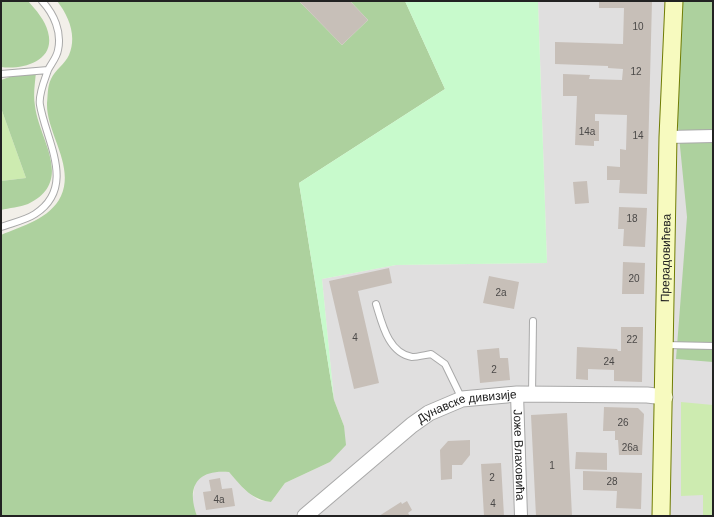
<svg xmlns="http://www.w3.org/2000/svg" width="714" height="517" font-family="Helvetica,sans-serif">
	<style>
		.residential { fill: #e0dfdf }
		.grass { fill: #cdebb0 }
		.forest { fill: #add19e }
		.park { fill: #c8facc }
		.building { fill: #c7bfb8 }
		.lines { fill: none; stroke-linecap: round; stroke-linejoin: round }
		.service-casing { stroke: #a9a9a9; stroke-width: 8 }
		.minor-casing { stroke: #a9a9a9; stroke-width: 14 }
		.tertiary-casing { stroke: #a9a9a9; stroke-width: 17 }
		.secondary-casing { stroke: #707d05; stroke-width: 19 }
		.service { stroke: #fff; stroke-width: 6 }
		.minor { stroke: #fff; stroke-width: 12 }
		.tertiary { stroke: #fff; stroke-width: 15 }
		.secondary { stroke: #f7fabf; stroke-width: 17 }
		.labels { text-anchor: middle; stroke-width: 4; stroke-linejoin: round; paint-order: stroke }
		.number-label { font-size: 10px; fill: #4b4948 }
		.street-label { font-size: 12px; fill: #222; stroke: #fff }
	</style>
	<rect width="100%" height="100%" fill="#f2efe9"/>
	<path class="residential" d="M538,1H713V516H197L192,503L195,483L204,474L216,471L229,472L244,489L258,500L271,502L285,483L330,462L344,426L334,400L322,279L396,265L547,263Z"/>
	<path class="grass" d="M1,108L26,178L1,181Z
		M681,402L713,405V516H703V495L681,496Z"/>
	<path class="forest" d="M1,1H28C36,10 45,20 48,32C56,61 23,70 1,67Z
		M57,1H299L342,45L368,20L350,1H405L445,89L299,183L334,400L344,426L346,445L330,462L285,483L271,502C250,499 242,487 229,472C197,469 186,487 197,516H1V235C22,226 50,219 61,196C75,165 46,133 47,103C48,96 47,87 51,79C55,70 65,64 69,55C77,36 69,16 57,1Z
		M677,1H713V362L676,359L687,217L678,126Z
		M36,72C35,83 33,95 35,106C39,140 75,181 28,204C20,207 9,208 1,210V181L26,178L1,108V80L15,75Z"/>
	<path class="park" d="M405,1H538L547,263L396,265L322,279L334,400L299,183L445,89Z"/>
	<path class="building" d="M299,1H350L368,20L342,45Z
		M599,1H652L647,194L619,193L620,180H607V166L620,167V149L626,150L627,115L595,114V121H599V141H594V146L575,145L577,96H563V74L590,75L589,79L622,80L623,69L608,68V66L555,64V42L623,44L624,8H599Z
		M587,181L589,203L575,204L573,182Z
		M619,207L647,208L645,247L623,246L624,229H618Z
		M623,262L645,263L644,294H622Z
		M389,268L392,283L358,291L379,383L354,389L329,281Z
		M489,276L519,282L514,309L483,303Z
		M621,327H643L642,382L614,381V370L588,369V380L576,379L577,347L617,349L618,351H621Z
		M499,348L500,358H508L510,380L480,383L477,350Z
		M604,407L638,408L644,414L642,455H619L618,440H615V431H603Z
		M567,413L572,516H536L531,415Z
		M470,440V455L462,465H452V479L441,480L440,450L448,441Z
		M576,452L607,453V470L575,469Z
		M501,463L504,516H484L481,464Z
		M583,471L642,473L641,509L616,508L617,491L583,490Z
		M220,478L222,489L232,488L235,506L206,510L203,492L211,491L209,480Z
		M407,501L412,510L408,513L410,516H379L401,502L402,504Z"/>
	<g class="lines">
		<defs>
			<path id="service" d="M1,74L48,70C51,64 57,57 58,50C62,32 54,14 42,1
				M1,227C12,223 26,220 35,214C77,187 46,141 40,105C38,95 45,79 48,70
				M376,304C382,323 388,353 412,357C417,357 425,355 431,354L445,364L462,399
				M665,345L713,346
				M532,394L533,321"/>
			<g id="minor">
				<path d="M668,137L713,136"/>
				<path id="s1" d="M517,394L521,516"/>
			</g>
			<g id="tertiary">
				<path id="s2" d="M305,516L412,425L429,413L462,399L517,394L647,395L665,397"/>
			</g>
			<g id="secondary">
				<path id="s3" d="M661,516L668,137L674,1"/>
			</g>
		</defs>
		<use href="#service" class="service-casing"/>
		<use href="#minor" class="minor-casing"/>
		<use href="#tertiary" class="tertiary-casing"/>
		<use href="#secondary" class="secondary-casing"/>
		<use href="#service" class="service"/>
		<use href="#minor" class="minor"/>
		<use href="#tertiary" class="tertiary"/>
		<use href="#secondary" class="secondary"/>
	</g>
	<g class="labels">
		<g class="number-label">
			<text x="638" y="30">10</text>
			<text x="636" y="75">12</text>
			<text x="587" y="135">14a</text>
			<text x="638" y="139">14</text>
			<text x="632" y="222">18</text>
			<text x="634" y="282">20</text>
			<text x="501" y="296">2a</text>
			<text x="355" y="341">4</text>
			<text x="632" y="343">22</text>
			<text x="609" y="365">24</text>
			<text x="494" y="373">2</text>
			<text x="623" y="426">26</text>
			<text x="630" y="451">26a</text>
			<text x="552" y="469">1</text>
			<text x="492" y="481">2</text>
			<text x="612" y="485">28</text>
			<text x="219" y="503">4a</text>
			<text x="493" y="507">4</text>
		</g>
		<g class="street-label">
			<text dy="4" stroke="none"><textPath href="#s3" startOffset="258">Прерадовићева</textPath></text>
			<text dy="4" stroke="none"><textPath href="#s2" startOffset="200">Дунавске дивизије</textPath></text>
			<text dy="4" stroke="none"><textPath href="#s1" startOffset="61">Јоже Влаховића</textPath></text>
		</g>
	</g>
	<rect width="714" height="517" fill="none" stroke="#222222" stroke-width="4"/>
</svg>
